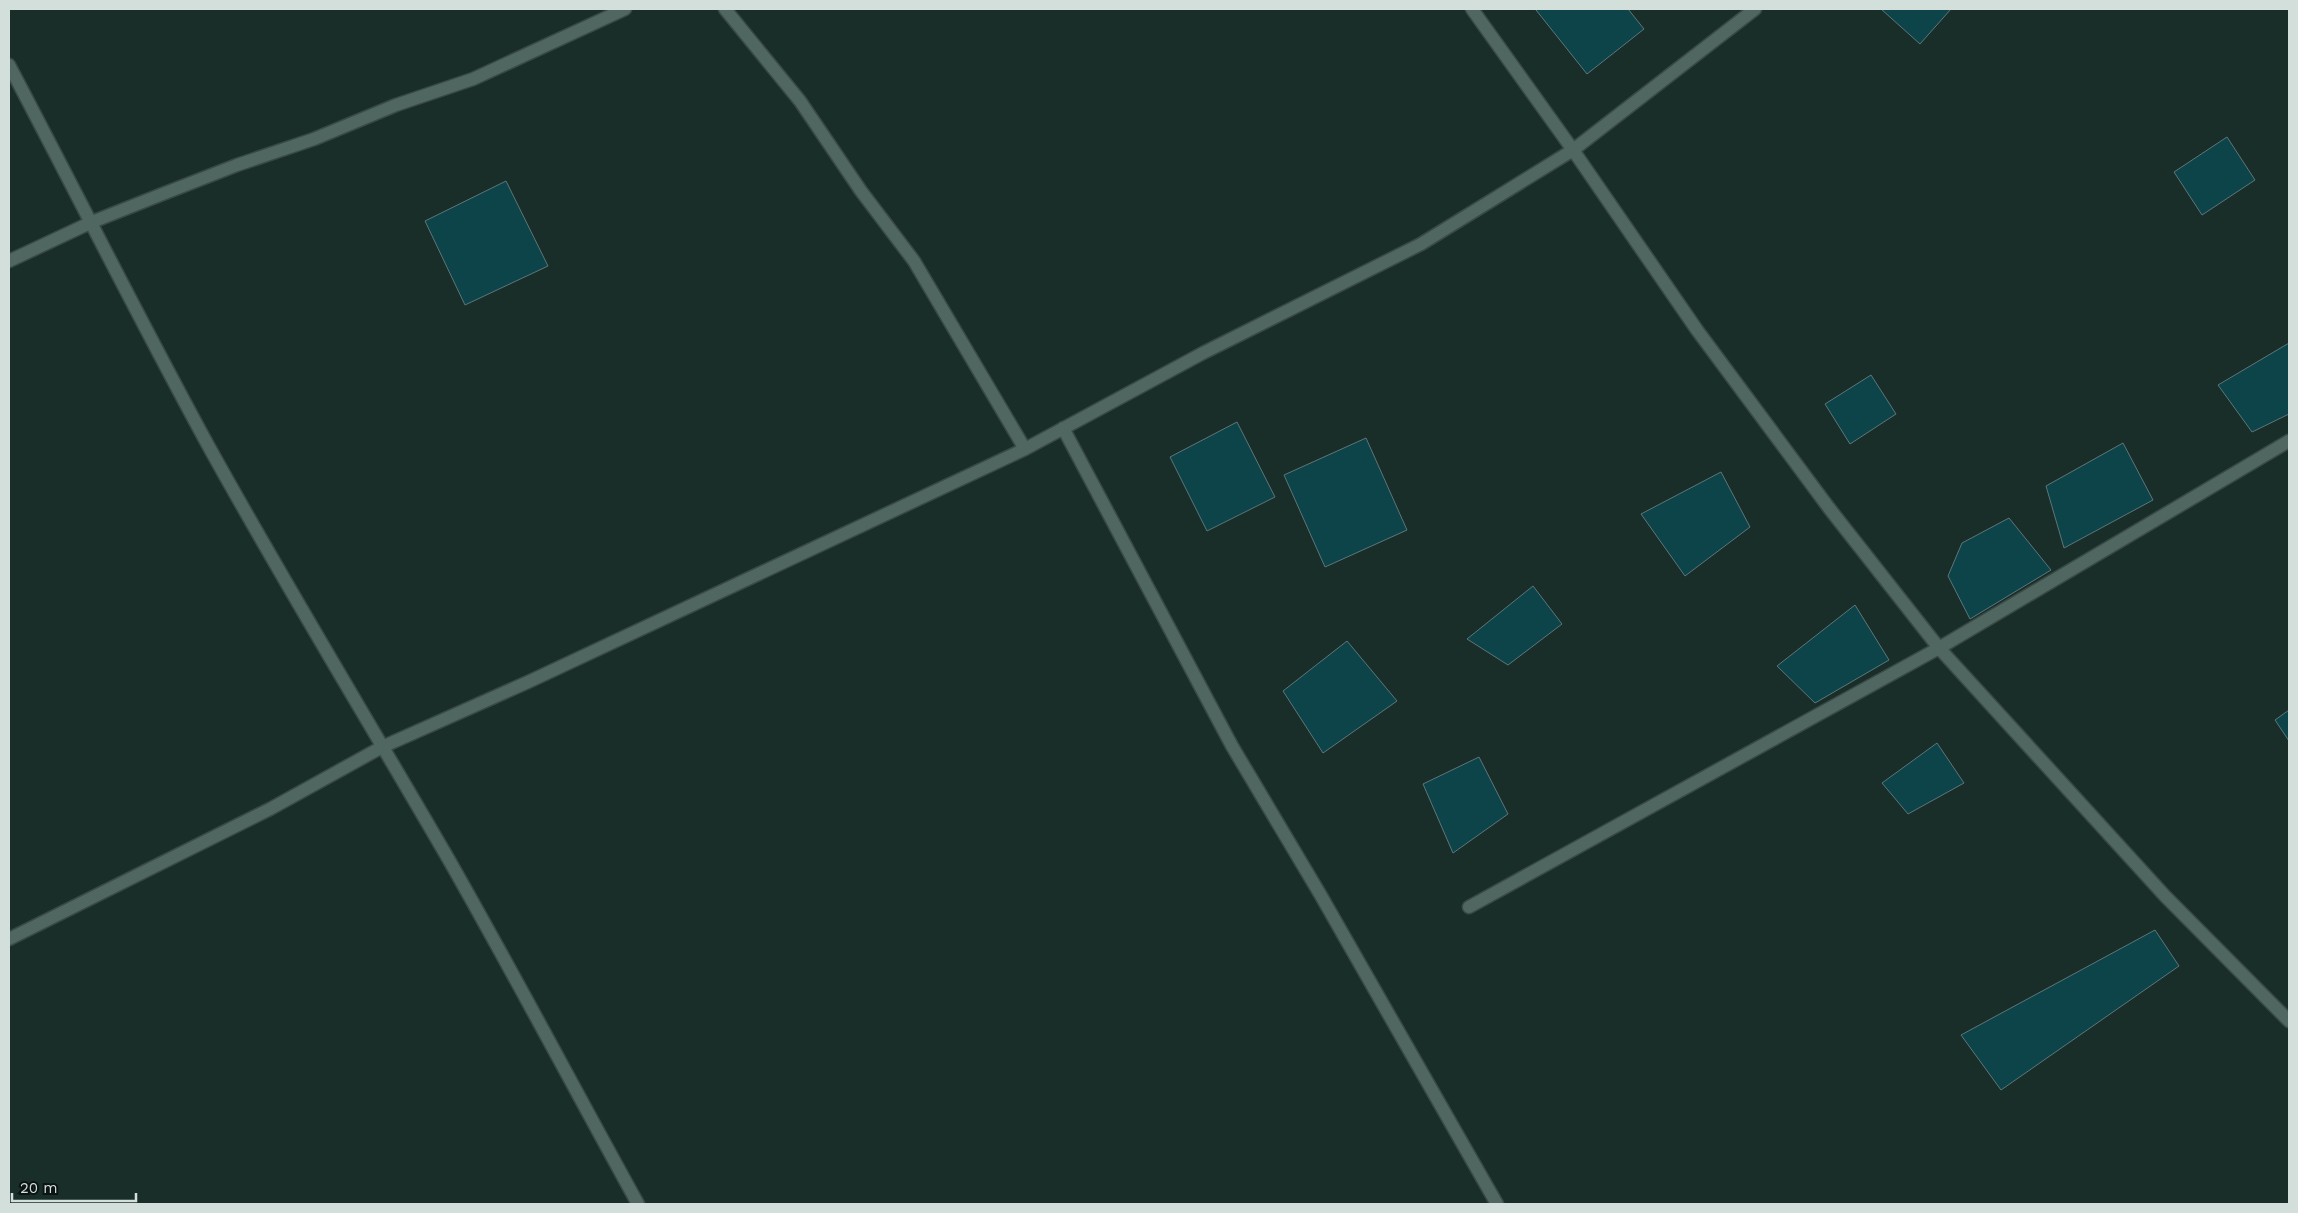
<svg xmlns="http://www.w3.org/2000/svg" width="2298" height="1213" font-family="'Work Sans',sans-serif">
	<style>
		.building { fill: #0d444a; stroke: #5e7679 }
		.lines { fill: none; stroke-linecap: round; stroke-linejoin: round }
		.minor-casing { stroke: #394a46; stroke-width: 15 }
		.minor { stroke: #506660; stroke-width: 12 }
	</style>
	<rect width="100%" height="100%" fill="#1a2e29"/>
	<path class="building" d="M1538,9H1628L1644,29L1587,74L1536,10Z
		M1881,9H1951L1920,44Z
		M2227,137L2255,180L2202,215L2174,172Z
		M506,181L548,266L465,305L425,221Z
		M2289,343V414L2252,432L2218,385Z
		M1871,375L1896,414L1850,444L1825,404Z
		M1237,422L1275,497L1207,531L1170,457Z
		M1366,438L1407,530L1325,567L1284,475Z
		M2123,443L2153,500L2064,548L2046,486Z
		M1721,472L1750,527L1685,576L1641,514Z
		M2009,518L2051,570L1970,619L1948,576L1962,543Z
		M1533,586L1562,624L1508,665L1467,639Z
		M1855,605L1889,660L1815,703L1777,666Z
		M1347,641L1397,701L1323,753L1283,691Z
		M2289,710V741L2275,720Z
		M1937,743L1964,783L1908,814L1882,783Z
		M1479,757L1508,814L1453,853L1423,784Z
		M2155,930L2179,966L2001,1090L1961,1035Z"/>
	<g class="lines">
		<defs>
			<path id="minor" d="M725,9L800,101L861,191L914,261L1025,449
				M1472,9L1573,150L1697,330L1829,508L1939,648L2165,896L2289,1021
				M9,65C76,192 140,321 209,447C286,586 369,722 449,860C514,974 575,1090 638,1204
				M9,261L92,222L160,195L237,165L314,139L396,105L473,79L625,9
				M1063,428L1232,746L1320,894L1497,1204
				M1469,907L1939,648L2289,441
				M9,939L270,809L382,747L528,682L1025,449L1203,353L1421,244L1573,150L1755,9"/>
		</defs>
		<use href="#minor" class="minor-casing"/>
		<use href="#minor" class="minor"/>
	</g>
	<rect width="2298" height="1213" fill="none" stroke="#d2dfdb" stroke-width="20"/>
	<path d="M12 1193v8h124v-8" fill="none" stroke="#d2dfdb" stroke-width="2.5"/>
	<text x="20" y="1193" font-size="15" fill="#d2dfdb" stroke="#0b1412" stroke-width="4" paint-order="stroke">20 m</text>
</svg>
